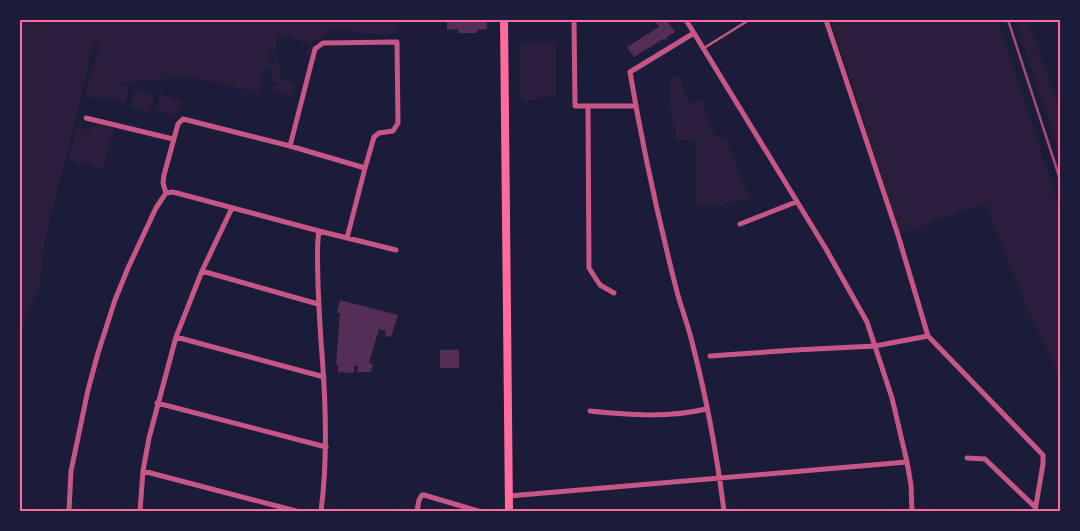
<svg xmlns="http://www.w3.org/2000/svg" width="1080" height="531" font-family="'Alegreya Sans',sans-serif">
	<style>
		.green { fill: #2a1e3b }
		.building { fill: #542f53 }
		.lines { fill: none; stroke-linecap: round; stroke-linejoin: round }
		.service { stroke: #c65784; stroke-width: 2.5 }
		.minor { stroke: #c65784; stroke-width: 5 }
		.primary { stroke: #ff6b9d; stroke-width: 8 }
		.rail { stroke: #a44b75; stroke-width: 2.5 }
		.neatline { fill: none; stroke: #ff6b9d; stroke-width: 2 }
	</style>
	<rect width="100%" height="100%" fill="#1b1b3a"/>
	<path class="green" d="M20,20H397V33L381,35L340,29L328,30L321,39L313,40L309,55L307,54L309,43L278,35L275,52L270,51L267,61L273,63L277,55L276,60L279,65L281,64L279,79L295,83L292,96L270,90L272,86H276L277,84L270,80L272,73L270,70L265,67L259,93L190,77L116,83L129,87L125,103L110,98L109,100L101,97L96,99L85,97L100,41L94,40L76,118L45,239L40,283L20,336Z
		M831,20H998L1060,211V378L1026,306L985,204L900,234Z
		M1015,20H1028L1060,112V156Z
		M519,43H556V96L521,102Z
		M680,74L686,98L692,103L702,98L710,128L719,138L725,136L750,199L713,207L696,205L695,141L676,140L675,126H671L670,80Z
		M135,89L155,94L150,112L130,107Z
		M160,94L182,100L178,114L175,113L174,116L156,111Z
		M97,124L114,128L103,169L68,160L77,128L90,130Z"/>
	<path class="building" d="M447,20H487V29L477,30V33H458V29L447,30Z
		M654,20H667L675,32L667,37V40L663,39L634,57L627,47L659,27Z
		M340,300L398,315L391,337L385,336L386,331L379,329L369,363L373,364L371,372H357L358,366H354V373L338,372V365H336L340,313H337Z
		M440,350H459V368H440Z"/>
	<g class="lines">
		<path class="service" d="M704,48L749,20"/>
		<path class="minor" d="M574,20L575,106H635
			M686,20L826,249L867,322L892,398L907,462L911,485L912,511
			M694,33L630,72C642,144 658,217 676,288C681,308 689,327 693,346C707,400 717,456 724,511
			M588,106L589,268L600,285L614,293
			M86,118L173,139
			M290,146L315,49L323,43L397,42L398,123L393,131L379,133L374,137L365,168L347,238
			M166,193L163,183L164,175L178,124L183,119L290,146L365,168
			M740,224L796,202
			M319,231L396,250
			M202,271L318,304
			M928,336L1043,455V464L1035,511
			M176,337L324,377
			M710,356L795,350L875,346L928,336L898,235L826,20
			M157,403L326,447
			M590,411C629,415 669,418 706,409
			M967,458L985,459L1035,507
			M143,471L296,511
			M509,496L907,462
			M69,511L71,471L88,390L98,353L115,300L128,268L156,208L166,193L173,192L319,231C316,249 318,266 318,285C319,308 320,330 322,354C326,406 328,459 321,511
			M140,511L143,471L149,438L176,337L202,271L232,208
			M417,511L419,500L422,495H424L478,511"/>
		<path class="primary" d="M504,20L509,511"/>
		<path class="rail" d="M1008,20L1060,179"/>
	</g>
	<rect width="1080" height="531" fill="none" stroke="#1b1b3a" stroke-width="42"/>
	<rect x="21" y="21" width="1038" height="489" class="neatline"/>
</svg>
